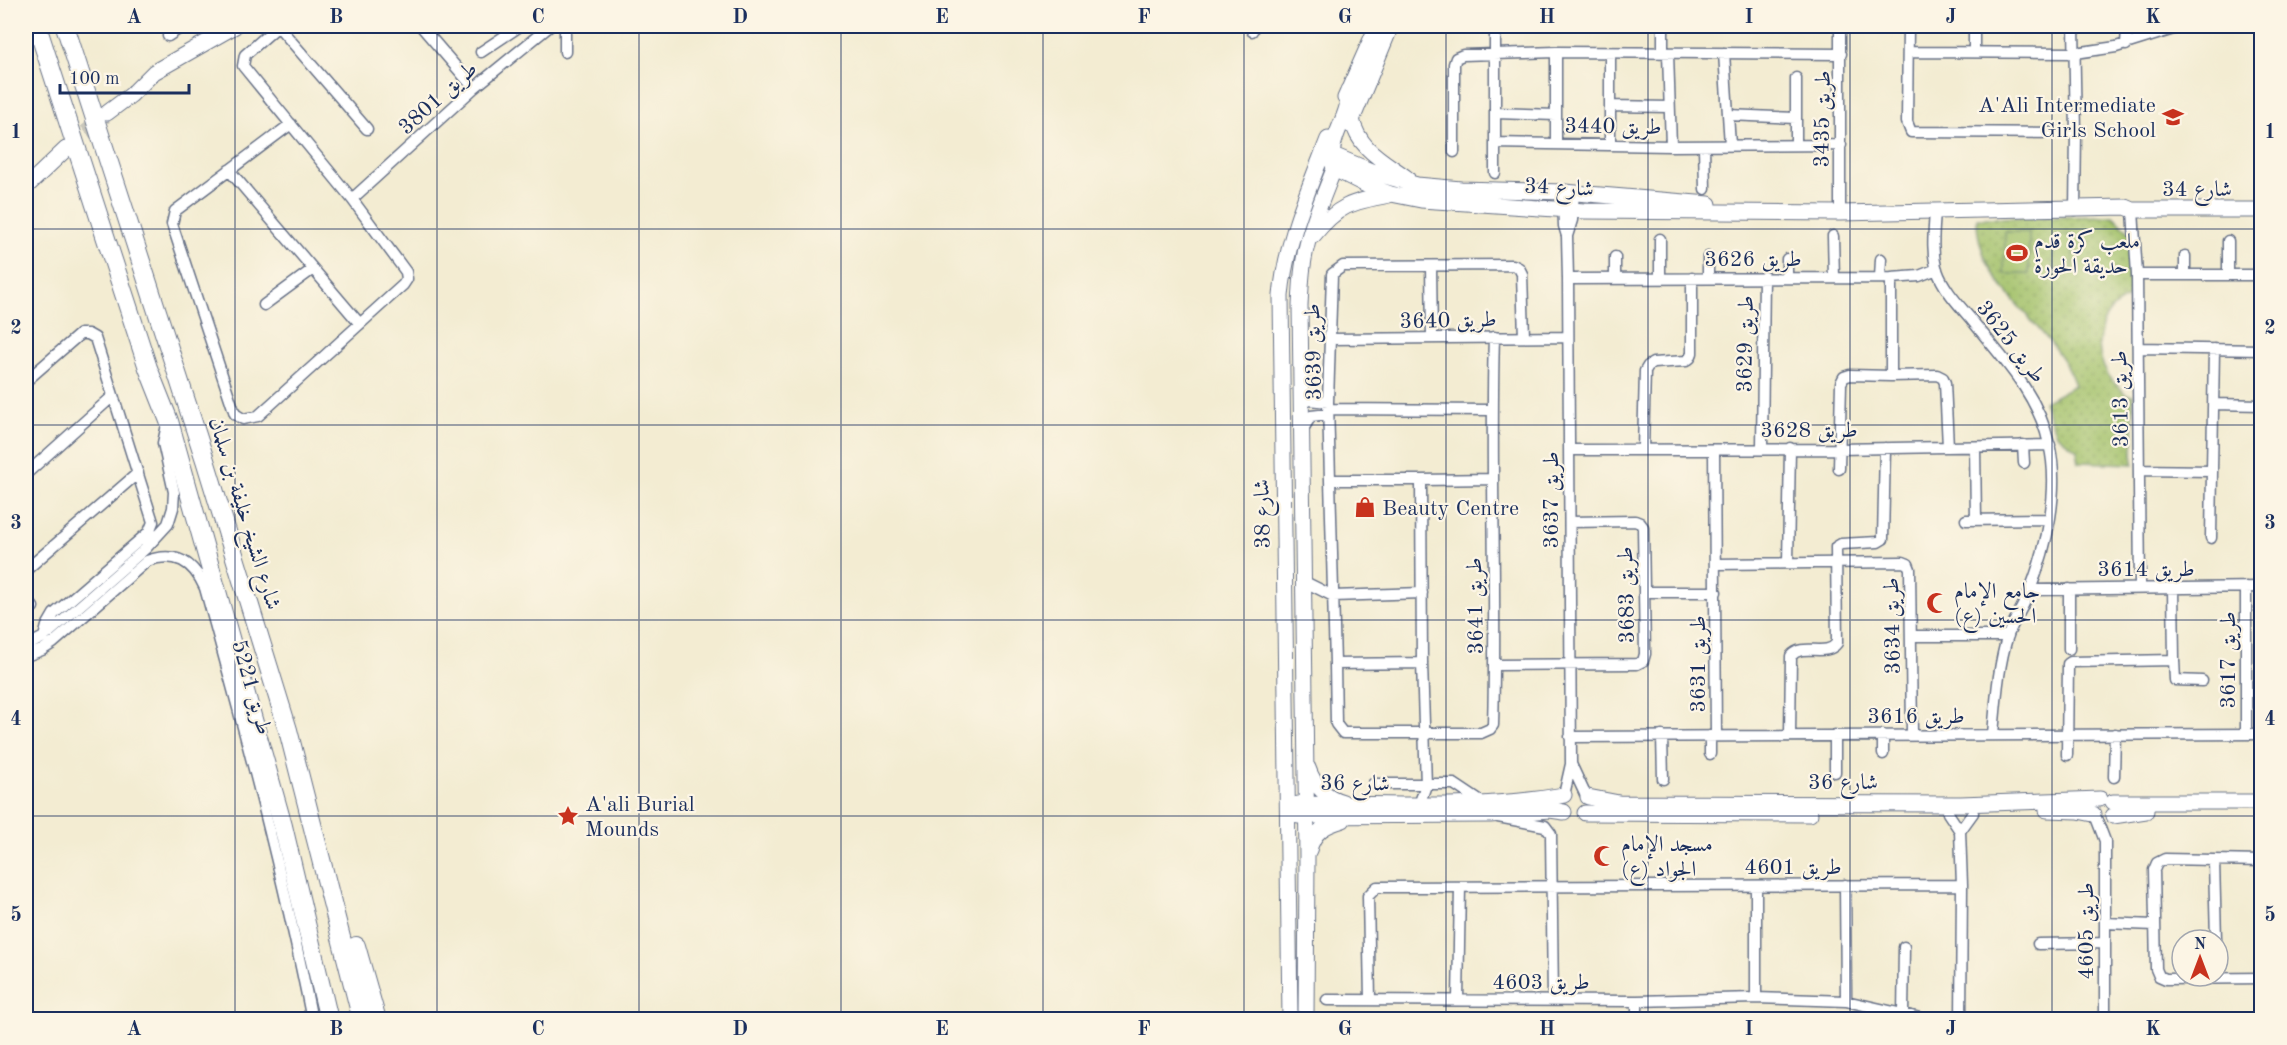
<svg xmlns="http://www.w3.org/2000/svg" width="2287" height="1045" font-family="'Old Standard TT',Amiri,serif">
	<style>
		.green { fill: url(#green-dots); stroke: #5e7864; stroke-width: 1.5 }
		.pitch { fill: #a2c169; stroke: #5e7864; stroke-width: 1.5 }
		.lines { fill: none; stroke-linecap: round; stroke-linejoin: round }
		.secondary-tunnel { stroke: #c8c6bb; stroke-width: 15; stroke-dasharray: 15 8; stroke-linecap: butt }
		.street-casing { stroke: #677187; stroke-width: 13 }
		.secondary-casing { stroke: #677187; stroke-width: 17 }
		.highway-casing { stroke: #677187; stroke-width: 20 }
		.street { stroke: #fff; stroke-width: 10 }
		.secondary { stroke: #fff; stroke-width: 15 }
		.highway { stroke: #fff; stroke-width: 18 }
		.grid { fill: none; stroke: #1b2f5e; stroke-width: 1.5; stroke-opacity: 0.55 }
		.labels { text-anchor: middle; stroke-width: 4.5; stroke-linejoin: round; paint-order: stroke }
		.street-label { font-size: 22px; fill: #1b2f5e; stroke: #fcf5e5 }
		.poi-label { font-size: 22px; fill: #1b2f5e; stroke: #fcf5e5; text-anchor: start }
		.neatline { fill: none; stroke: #1b2f5e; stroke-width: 2 }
		.grid-label { font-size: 20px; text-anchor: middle; font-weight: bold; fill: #1b2f5e }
	</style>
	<defs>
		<pattern id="green-dots" width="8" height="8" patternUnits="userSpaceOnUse" patternTransform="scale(1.5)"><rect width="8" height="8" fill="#a2c169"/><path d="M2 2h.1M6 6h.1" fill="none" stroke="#839d5a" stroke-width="1.8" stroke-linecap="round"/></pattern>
	</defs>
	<rect width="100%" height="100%" fill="#fcf5e5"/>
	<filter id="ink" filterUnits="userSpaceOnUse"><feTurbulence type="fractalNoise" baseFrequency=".0167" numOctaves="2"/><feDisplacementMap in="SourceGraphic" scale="12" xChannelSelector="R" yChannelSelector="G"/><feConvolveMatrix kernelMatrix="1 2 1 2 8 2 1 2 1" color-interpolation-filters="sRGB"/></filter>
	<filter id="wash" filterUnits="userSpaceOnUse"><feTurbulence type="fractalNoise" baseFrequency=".008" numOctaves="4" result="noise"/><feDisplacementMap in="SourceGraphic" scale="24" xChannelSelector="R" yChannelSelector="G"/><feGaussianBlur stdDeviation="1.35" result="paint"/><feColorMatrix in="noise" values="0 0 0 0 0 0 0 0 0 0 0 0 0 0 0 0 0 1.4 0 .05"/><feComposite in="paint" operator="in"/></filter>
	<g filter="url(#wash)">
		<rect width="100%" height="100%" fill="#f3ecd2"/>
		<path class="green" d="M2113,216L2131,233V296C2119,303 2109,308 2104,321C2094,345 2100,373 2121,389C2125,393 2127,395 2133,395V464L2079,462L2077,450L2056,434L2044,402L2075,385C2053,323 1976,289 1977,218Z"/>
		<path class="pitch" d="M2005,232H2029V274H2004Z
			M2054,235H2073V270H2053Z"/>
	</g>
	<g filter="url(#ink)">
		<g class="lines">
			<path class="secondary-tunnel" d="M68,147L105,116"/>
			<defs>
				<path id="street" d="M278,26L245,55L243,66L352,199L406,272L407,279L403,285L258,416L243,419L235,414L172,224L175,211L291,124
					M278,26L367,129
					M421,26L474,88
					M565,26V52
					M1663,26V53
					M1908,26L1907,122L1911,132L2076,133
					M1974,26V52
					M2074,26L2076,133L2075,210
					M1252,31V26
					M168,36L183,26
					M2126,45L2127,26
					M481,52L520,26
					M1908,52L2075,53L2116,47L2183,26
					M1610,53V145
					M1668,53L1671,146
					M1724,53L1730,145
					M1796,78V144
					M1611,106L1669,107
					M1496,113L1556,115
					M1728,115L1796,118
					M1495,143L1671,146L1841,145
					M1556,143V52
					M1704,146L1705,189
					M1454,152V64L1456,58L1463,55L1556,52L1841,54
					M229,170L360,324
					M1495,173V26
					M352,199L474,88L550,26
					M1563,202L1564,226L1567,236L1568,279L1571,764L1564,795
					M2133,210L2137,275L2140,587
					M1935,211C1934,230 1931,251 1937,270C1943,288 1958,304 1970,318C2001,357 2038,393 2049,444C2060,489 2047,547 2030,590C2024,606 2014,620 2008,635C1998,666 1996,702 1993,734
					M1840,213V26
					M1567,236L1572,220L1574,193
					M1833,236L1834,278
					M1787,259V278
					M1431,266L1432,338
					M2137,275H2262
					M2185,275V256
					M2228,275V241
					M1615,278V257
					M1660,278V239
					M1708,278V257
					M1880,278L1881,259
					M1568,279L1891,278L1919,276L1937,269
					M264,305L313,269
					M1329,339L1568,337
					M2138,348L2262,350
					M1891,376L1937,375L1943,378L1945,383L1948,447
					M26,381L80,334H88L95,338L153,522L149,532L54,614L47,626L44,637
					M1300,393L1308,400L1328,402
					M2213,404L2262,405
					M1328,409L1492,410
					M1303,429L1311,416L1328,414
					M2023,445L2024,463
					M1975,447L1976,520
					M1762,448L1764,277
					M1643,449L1645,371L1648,366L1653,363L1686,361L1690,358L1692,353V278
					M1569,450L1839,449L2050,445
					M1714,450L1716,736
					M1839,469L1841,383L1844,377L1850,375L1891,376V278
					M2139,470L2212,471L2214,349
					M26,474L113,396
					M1330,480L1335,664L1422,663
					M1421,480H1330L1328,402L1332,274L1343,266L1513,265L1519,268L1522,274L1524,337
					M1966,520L2049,519
					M2211,538L2212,471
					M1788,563L1790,448
					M1716,564L1903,562L1908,564L1910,569L1912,734
					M26,570L138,473
					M1303,581L1333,596L1422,593
					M2246,587V734
					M2069,589V649
					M2030,590L2262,587
					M1644,592H1716
					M26,599L33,607
					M1911,636H2008
					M26,646L44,637L145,549L168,524L173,508L174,492L163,443L167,425
					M26,656L42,650L53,643L147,561C175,551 193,561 205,588C245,731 283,874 312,1020
					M2174,660L2175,680L2202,681
					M1335,664L1336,724L1343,733H1481L1490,729L1493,725C1497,596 1490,467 1494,337
					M1495,665L1637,664L1643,661L1645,654L1643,527L1640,523L1635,521L1570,522
					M1790,735L1791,656C1803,642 1826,658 1837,643L1836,547L1841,544L1878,542L1883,539L1885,448
					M1883,735V754
					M1662,736L1663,779
					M1710,736V754
					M1570,737L2262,734
					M2067,755L2068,664L2071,662L2174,660L2173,588
					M1571,764L1585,794
					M1835,772V735
					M2114,777L2115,734
					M1373,784H1454L1484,804
					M1419,805L1426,785L1422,663L1421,480L1492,479
					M1948,813L1960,831L1962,885L1961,1020
					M1498,817L1545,826L1551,834L1553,1000
					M2097,820L2105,841V1020
					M1960,831L1973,813
					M2214,861L2216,940
					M2262,861L2165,859L2157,863L2154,870L2156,969L2159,976L2166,979L2262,978
					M1845,885L1846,1001
					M1756,886V998
					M2105,923L2154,925
					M2038,944L2105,943
					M1327,1000L1637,1001L1756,998L1846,1001L1929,1020
					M1370,1000L1368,896L1377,887L1962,885
					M1458,1000L1460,887
					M1637,1001V1020
					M1903,1015L1904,947"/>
				<path id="secondary" d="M1348,90C1352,117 1325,138 1334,169L1366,185L1391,194L1421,200L1585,211L1840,213L2126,207L2133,210H2262
					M1345,98L1377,26
					M107,113L131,95L154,72L235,26
					M1352,119C1358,149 1384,161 1407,178
					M1350,125L1391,26
					M1328,158L1338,157L1378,174L1417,185L1461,189L1564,192L1709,204
					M26,187L66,149
					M1313,236C1338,205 1351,202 1389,195
					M1308,768C1314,786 1325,797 1343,802
					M1588,797L1619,803L1961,804L2100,799
					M2113,802H2262
					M1298,804C1387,803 1476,811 1564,795
					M2047,810L2078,811L2093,814
					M1585,813L1810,814
					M1298,816L1490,815L1550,810L1564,812
					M2113,816L2146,811
					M1309,850C1314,831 1325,825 1343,820
					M1290,1020L1281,296C1286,240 1308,191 1328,139
					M1306,1020L1307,855L1300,306C1301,284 1302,262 1308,241C1315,214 1327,188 1337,161"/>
				<path id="highway" d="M37,26L148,368L169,421L283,826L329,1020
					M65,26L205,460L288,730L362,1020
					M356,946L377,1020"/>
			</defs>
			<use href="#street" class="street-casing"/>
			<use href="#secondary" class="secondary-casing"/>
			<use href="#highway" class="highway-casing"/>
			<use href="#street" class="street"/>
			<use href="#secondary" class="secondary"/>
			<use href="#highway" class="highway"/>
		</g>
	</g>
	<path class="grid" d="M235,26V1020M437,26V1020M639,26V1020M841,26V1020M1043,26V1020M1244,26V1020M1446,26V1020M1648,26V1020M1850,26V1020M2052,26V1020M26,229H2262M26,425H2262M26,620H2262M26,816H2262"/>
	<defs>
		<symbol id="school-bare" viewBox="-9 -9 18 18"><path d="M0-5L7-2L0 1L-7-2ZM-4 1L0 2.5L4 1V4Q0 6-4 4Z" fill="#c8321e" stroke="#fcf5e5" stroke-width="2.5" paint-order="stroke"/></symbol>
		<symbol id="stadium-bare" viewBox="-9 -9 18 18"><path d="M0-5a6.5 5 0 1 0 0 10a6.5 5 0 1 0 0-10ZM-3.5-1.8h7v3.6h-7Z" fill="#c8321e" stroke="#fcf5e5" stroke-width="2.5" paint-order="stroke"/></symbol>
		<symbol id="shop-bare" viewBox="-9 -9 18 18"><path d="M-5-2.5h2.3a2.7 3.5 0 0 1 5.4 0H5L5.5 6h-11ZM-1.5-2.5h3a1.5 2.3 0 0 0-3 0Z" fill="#c8321e" stroke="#fcf5e5" stroke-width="2.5" paint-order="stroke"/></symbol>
		<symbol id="mosque-bare" viewBox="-9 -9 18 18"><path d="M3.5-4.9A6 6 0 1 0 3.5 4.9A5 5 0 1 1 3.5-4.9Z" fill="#c8321e" stroke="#fcf5e5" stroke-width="2.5" paint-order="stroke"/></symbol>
		<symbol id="sight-bare" viewBox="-9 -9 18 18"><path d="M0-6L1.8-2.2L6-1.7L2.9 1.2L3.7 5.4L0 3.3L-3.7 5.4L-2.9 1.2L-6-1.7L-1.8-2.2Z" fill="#c8321e" stroke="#fcf5e5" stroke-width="2.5" paint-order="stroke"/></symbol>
	</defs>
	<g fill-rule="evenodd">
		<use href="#school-bare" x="2158" y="102" width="30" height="30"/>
		<use href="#stadium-bare" x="2002" y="238" width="30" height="30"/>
		<use href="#shop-bare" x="1350" y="492" width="30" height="30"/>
		<use href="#mosque-bare" x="1922" y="588" width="30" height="30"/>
		<use href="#sight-bare" x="553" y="801" width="30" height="30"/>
		<use href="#mosque-bare" x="1589" y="841" width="30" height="30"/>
	</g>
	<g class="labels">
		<g class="street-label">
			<text transform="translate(437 97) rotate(-42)" y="8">طريق 3801</text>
			<text transform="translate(1821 119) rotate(-89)" y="8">طريق 3435</text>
			<text transform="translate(1613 125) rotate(1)" y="8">طريق 3440</text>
			<text transform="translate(1559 186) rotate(3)" y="8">شارع 34</text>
			<text x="2197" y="196">شارع 34</text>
			<text x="1753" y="266">طريق 3626</text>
			<text transform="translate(1448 319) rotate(-1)" y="8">طريق 3640</text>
			<text transform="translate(2012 341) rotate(52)" y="8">طريق 3625</text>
			<text transform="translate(1744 344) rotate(-89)" y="8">طريق 3629</text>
			<text transform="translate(1312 352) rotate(-91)" y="8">طريق 3639</text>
			<text transform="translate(2119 399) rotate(-91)" y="8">طريق 3613</text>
			<text x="1809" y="437">طريق 3628</text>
			<text transform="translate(1550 500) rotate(-90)" y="8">طريق 3637</text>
			<text transform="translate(246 513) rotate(73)" y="8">شارع الشيخ خليفة بن سلمان</text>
			<text transform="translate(1261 514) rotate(-91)" y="8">شارع 38</text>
			<text x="2146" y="576">طريق 3614</text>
			<text transform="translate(1625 595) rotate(-91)" y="8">طريق 3683</text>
			<text transform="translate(1474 606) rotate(-91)" y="8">طريق 3641</text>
			<text transform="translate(1891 626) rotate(-91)" y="8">طريق 3634</text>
			<text transform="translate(2227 660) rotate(-90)" y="8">طريق 3617</text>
			<text transform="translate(1697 664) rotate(-90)" y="8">طريق 3631</text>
			<text transform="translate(253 687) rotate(74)" y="8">طريق 5221</text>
			<text x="1916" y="723">طريق 3616</text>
			<text x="1843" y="789">شارع 36</text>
			<text transform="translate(1355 782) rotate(1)" y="8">شارع 36</text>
			<text x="1793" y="874">طريق 4601</text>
			<text transform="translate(2085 931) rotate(-90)" y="8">طريق 4605</text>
			<text x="1541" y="989">طريق 4603</text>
		</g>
		<g class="poi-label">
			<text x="2156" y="112" text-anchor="end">A'Ali Intermediate<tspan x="2156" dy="25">Girls School</tspan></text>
			<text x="2034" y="248">ملعب كرة قدم<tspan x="2034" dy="25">حديقة الحورة</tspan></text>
			<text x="1382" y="515">Beauty Centre</text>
			<text x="1954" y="598">جامع الإمام<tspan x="1954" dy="25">الحسين (ع)</tspan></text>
			<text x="585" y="811">A'ali Burial<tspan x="585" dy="25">Mounds</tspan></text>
			<text x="1621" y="851">مسجد الإمام<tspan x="1621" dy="25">الجواد (ع)</tspan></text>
		</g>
	</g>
	<rect width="2287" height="1045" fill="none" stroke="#fcf5e5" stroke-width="66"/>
	<g transform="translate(2200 958)"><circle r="28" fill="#fcf5e5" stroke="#a2a6af" stroke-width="1.5"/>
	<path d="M0-4.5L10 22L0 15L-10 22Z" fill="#c8321e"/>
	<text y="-9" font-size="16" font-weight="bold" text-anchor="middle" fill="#1b2f5e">N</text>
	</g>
	<path d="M60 84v9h129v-9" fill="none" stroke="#1b2f5e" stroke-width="3"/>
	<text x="69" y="84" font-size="18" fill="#1b2f5e" stroke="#fcf5e5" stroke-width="4.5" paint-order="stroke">100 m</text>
	<rect x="33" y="33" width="2221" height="979" class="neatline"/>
	<g class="grid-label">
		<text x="134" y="23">A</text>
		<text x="336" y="23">B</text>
		<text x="538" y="23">C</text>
		<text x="740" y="23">D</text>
		<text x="942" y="23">E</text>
		<text x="1144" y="23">F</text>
		<text x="1345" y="23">G</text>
		<text x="1547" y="23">H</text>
		<text x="1749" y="23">I</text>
		<text x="1951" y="23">J</text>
		<text x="2153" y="23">K</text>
		<text x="16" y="138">1</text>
		<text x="2270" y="138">1</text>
		<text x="16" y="334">2</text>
		<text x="2270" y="334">2</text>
		<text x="16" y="529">3</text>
		<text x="2270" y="529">3</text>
		<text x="16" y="725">4</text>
		<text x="2270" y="725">4</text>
		<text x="16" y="921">5</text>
		<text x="2270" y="921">5</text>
		<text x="134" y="1035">A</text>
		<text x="336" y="1035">B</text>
		<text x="538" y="1035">C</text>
		<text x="740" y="1035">D</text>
		<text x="942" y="1035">E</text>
		<text x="1144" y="1035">F</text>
		<text x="1345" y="1035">G</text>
		<text x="1547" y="1035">H</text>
		<text x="1749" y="1035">I</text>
		<text x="1951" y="1035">J</text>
		<text x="2153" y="1035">K</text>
	</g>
</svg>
